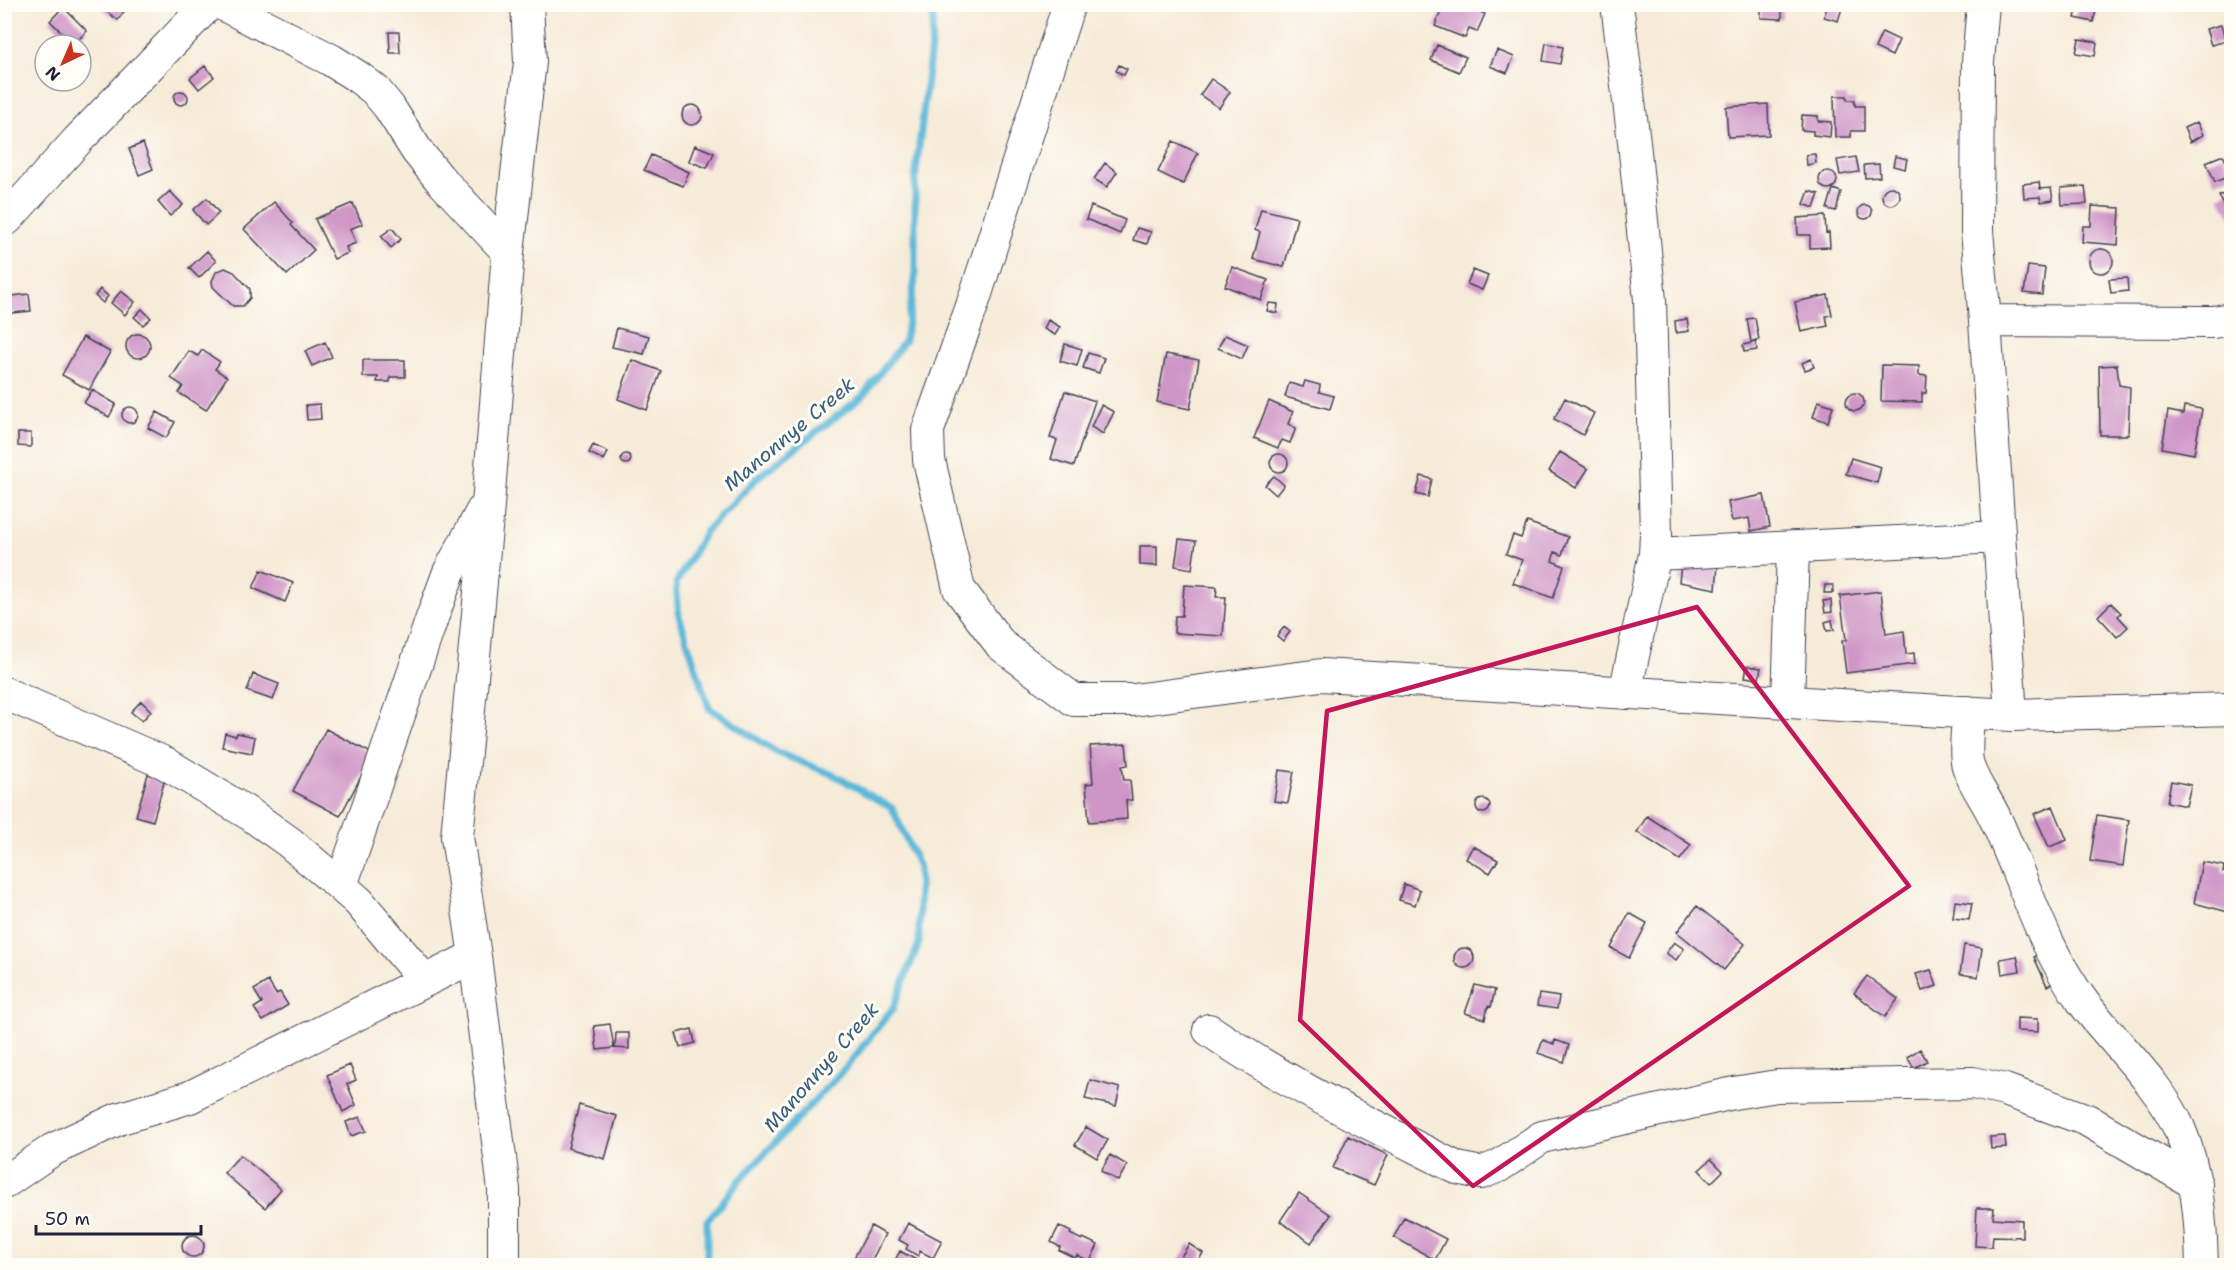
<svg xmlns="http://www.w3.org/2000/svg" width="2236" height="1270" font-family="'Shantell Sans',sans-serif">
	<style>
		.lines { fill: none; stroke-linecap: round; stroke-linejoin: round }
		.stream { stroke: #5bb8d9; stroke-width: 7 }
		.building { fill: #cf95c7 }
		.minor-casing { stroke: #424053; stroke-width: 34 }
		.minor { stroke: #fff; stroke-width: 32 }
		.marked { fill: none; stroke: #c2185b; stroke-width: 4.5; stroke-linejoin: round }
		.labels { text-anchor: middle; stroke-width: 6; stroke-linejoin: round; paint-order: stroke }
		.water-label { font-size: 20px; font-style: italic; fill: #395e7a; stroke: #fdfcf7 }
	</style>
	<rect width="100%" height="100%" fill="#fdfcf7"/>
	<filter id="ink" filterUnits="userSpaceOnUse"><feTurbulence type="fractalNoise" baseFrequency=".0167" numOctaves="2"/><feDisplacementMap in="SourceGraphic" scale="12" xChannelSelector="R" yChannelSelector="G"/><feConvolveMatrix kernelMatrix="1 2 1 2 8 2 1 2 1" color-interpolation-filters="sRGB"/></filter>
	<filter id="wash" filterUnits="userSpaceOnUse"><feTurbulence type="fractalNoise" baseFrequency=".008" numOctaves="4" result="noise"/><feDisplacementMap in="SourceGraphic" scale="24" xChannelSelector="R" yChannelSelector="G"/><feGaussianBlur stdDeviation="1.35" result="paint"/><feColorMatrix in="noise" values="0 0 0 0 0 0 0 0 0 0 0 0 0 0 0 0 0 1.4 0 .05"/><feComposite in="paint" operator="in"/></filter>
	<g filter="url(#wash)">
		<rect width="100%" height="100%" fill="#f6ebd8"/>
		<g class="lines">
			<path class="stream" d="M707,1266V1221L740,1180L848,1065L893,1008L919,943V867L892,808L834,775L776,752L709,708L679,616L676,583L705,532L758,477L863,396L905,340L915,280V180L932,38L934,4"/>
		</g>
		<g id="blocks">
			<path class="building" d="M96,4H129L118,20Z
				M1444,4H1461L1485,14L1477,32L1469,29L1465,38L1435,26Z
				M1761,4H1782V19L1761,18Z
				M1828,4L1842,8L1838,21L1824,17Z
				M2078,4H2098L2093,22L2075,18Z
				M63,7L87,31L74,44L50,21Z
				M2221,25L2226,41L2211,45L2206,29Z
				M389,32H399L400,53H390Z
				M1882,32L1899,40L1892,56L1875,48Z
				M2079,39L2097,42L2095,56L2076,53Z
				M1546,43L1563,47L1560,64L1543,61Z
				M1437,45L1466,57L1459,72L1431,60Z
				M1497,50L1514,57L1507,73L1490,66Z
				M1119,65L1127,69L1124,75L1116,71Z
				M205,66L214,77L199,89L190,78Z
				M1211,79L1230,92L1219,108L1200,95Z
				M174 98a7 7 0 1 1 14 0a7 7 0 1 1-14 0Z
				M1834,96H1847V100H1855V106H1864V131H1851V137H1835Z
				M1768,104L1769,135L1728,137L1726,107Z
				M682 115a10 10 0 1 1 20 0a10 10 0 1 1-20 0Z
				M1802,115L1818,116V121L1831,122L1830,137L1813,135V131L1801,130Z
				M2197,122L2203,135L2190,142L2184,128Z
				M1173,141L1198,153L1183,184L1158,172Z
				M143,143L153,169L139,175L129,149Z
				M695,145L714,153L707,168L689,161Z
				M1815,154L1816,163L1807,165L1806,155Z
				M651,155L689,172L683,186L644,170Z
				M2223,155L2232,175L2215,182L2206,162Z
				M1895,156L1907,159L1905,169L1893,166Z
				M1856,157L1859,172L1840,175L1837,160Z
				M1105,163L1117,172L1107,187L1094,179Z
				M1879,164L1880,177L1865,178L1864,165Z
				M1819 180a9 9 0 1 1 18 0a9 9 0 1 1-18 0Z
				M2039,182L2040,189L2051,188L2053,200L2041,202L2040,197L2024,198L2023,184Z
				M2085,186L2087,204L2062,205L2061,188Z
				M1882 196a9 9 0 1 1 18 0a9 9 0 1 1-18 0Z
				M1833,189L1841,192L1836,211L1827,209Z
				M2232,190V219L2219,196Z
				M170,191L183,205L170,216L158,202Z
				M1809,191L1819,194L1814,208L1804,204Z
				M207,198L219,213L206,225L193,210Z
				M274,202L293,223L291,225L314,250L287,275L244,229Z
				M353,203L362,224L350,229L356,243L346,247L348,253L334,259L315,219Z
				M1858 212a7 7 0 1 1 14 0a7 7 0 1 1-14 0Z
				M1091,206L1125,220L1120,234L1086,219Z
				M2092,206L2120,208L2118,245L2082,242L2083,226H2091Z
				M1261,209L1297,218L1284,267L1253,259L1260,232L1255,230Z
				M1825,216L1826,233L1829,232L1830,247L1810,248V235H1798L1797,218Z
				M392,228L401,239L391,248L381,236Z
				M1137,228L1151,232L1147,244L1133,240Z
				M2089 261a12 12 0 1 1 24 0a12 12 0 1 1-24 0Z
				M207,251L216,261L199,278L189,268Z
				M2028,266L2045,268L2042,295L2024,293Z
				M1232,267L1268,280L1261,300L1225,286Z
				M225,268L234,272L250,289V298L243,306H233L213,287L212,281L216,272Z
				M1473,270L1488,276L1482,290L1467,284Z
				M2127,278L2128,291L2111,293L2109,279Z
				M100,289L108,296L103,303L95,296Z
				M121,291L135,302L125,315L111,303Z
				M29,294L31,311L4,314V297Z
				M1828,295L1832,315L1826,316L1828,326L1801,332L1795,302Z
				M1269,303L1278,304L1277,313L1267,311Z
				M142,309L151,318L143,325L134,317Z
				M1755,318L1759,340L1751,342L1747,319Z
				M1687,319L1689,331L1676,333L1675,321Z
				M1048,320L1060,327L1055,335L1044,329Z
				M617,328L649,336L644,354L612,347Z
				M126 346a12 12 0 1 1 24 0a12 12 0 1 1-24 0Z
				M1225,335L1248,345L1242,359L1218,348Z
				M83,337L110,352L89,390L62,375Z
				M325,342L332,357L312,366L305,351Z
				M1756,342L1757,350L1744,352L1743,345Z
				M1065,344L1082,349L1077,366L1060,361Z
				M202,350L220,362L215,369L227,377L206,410L179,393L183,386L171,378L189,351L198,356Z
				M1088,353L1104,358L1099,373L1083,368Z
				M1166,354L1199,360L1190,409L1157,402Z
				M1811,359L1814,367L1805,370L1802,363Z
				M363,360H405V377H390V382H377L378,377H363Z
				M632,360L661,371L647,410L618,399Z
				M1882,365L1919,366V375L1927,376L1926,393H1922V402L1881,401Z
				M2117,365L2119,385L2130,387L2128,435H2100L2099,366Z
				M1305,381L1320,385L1319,392L1334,396L1330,409L1285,397L1289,383L1303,387Z
				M92,390L116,404L109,417L84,403Z
				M1065,391L1095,401L1074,466L1051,459L1057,440L1050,438Z
				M1846 402a9 9 0 1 1 18 0a9 9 0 1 1-18 0Z
				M1565,398L1594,413L1583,435L1554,419Z
				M1269,401L1293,412L1288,424L1296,428L1290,443L1282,440L1278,448L1254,438Z
				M1818,401L1833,406L1828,422L1813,417Z
				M320,404L321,419L307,420L306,405Z
				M1101,405L1114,412L1103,434L1091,427Z
				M2184,406L2202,409L2194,454L2162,448L2168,411L2183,414Z
				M122 415a8 8 0 1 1 16 0a8 8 0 1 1-16 0Z
				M157,412L175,422L166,438L148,428Z
				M18,433H31V447L18,446Z
				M593,445L608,452L604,460L589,453Z
				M1560,452L1588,469L1576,488L1549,471Z
				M621 459a5 5 0 1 1 10 0a5 5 0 1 1-10 0Z
				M1270 463a9 9 0 1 1 18 0a9 9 0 1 1-18 0Z
				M1851,458L1881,467L1877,483L1846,474Z
				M1274,476L1284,485L1276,495L1265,485Z
				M1421,476L1432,479L1428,497L1416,494Z
				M1764,495L1770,527L1751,531L1749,518L1732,521L1728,502Z
				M1527,522L1568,537L1562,555L1555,552L1552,561L1564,566L1553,598L1513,583L1522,560L1506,554L1513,535L1521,538Z
				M1179,539L1196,541L1192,569L1175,566Z
				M1140,546H1157V566L1140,565Z
				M1681,565H1718L1716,589L1679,582Z
				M261,570L293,583L285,602L253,588Z
				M1184,585L1217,587L1216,597H1226L1223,636L1174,633L1175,616H1182Z
				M1825,585H1833V593H1824Z
				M1881,591L1886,634L1904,631L1906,654L1914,653L1915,664L1846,673L1842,641L1846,640L1840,596Z
				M1831,600L1832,612L1825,613L1823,601Z
				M2111,603L2121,613L2118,616L2128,627L2117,637L2098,616Z
				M1832,620L1834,630L1827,631L1825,622Z
				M1284,627L1290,632L1283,641L1277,636Z
				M1747,666L1761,668L1759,679L1745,677Z
				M253,674L279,684L273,700L247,691Z
				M141,701L151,711L142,721L131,712Z
				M326,729L373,754L340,816L293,791Z
				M225,733L236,736L237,733L255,737L252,753L222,747Z
				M1126,744L1128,765L1122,766L1124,780H1130L1132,800H1126L1127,819L1089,822L1086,784L1093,783L1090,746Z
				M1279,770L1294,772L1288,803L1274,801Z
				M148,774L165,779L153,821L136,816Z
				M2171,781L2191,785L2186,806L2167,802Z
				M1476 806a7 7 0 1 1 14 0a7 7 0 1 1-14 0Z
				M2053,806L2067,840L2049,847L2034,814Z
				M2097,815L2129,820L2123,866L2090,861Z
				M1647,816L1691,845L1680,860L1637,832Z
				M1473,846L1498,860L1490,873L1466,859Z
				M2202,862L2224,866L2223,872L2232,873V913L2194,903Z
				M1404,884L1420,890L1415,905L1399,900Z
				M1955,901L1972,903L1969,920L1953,918Z
				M1697,906L1745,944L1724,970L1677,932Z
				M1629,913L1647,923L1629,958L1611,948Z
				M1674,942L1684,949L1676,960L1666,953Z
				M1964,945L1982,948L1978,977L1960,974Z
				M1454 958a10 10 0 1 1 20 0a10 10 0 1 1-20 0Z
				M2047,951L2061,979L2047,986L2034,957Z
				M2017,956L2020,971L2002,974L2000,959Z
				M1931,970L1937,986L1922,991L1916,974Z
				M1867,976L1898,999L1885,1017L1854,993Z
				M268,981L276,994L280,992L288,1005L263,1021L254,1008L262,1003L254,990Z
				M1475,985L1495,990L1491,1007L1488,1006L1485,1019L1465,1013Z
				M1539,994L1559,997L1557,1009L1537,1006Z
				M2017,1018L2038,1019V1032L2017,1031Z
				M610,1024L614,1048L597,1050L594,1026Z
				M692,1029L695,1043L680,1047L676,1033Z
				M616,1033H629V1049L615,1048Z
				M1543,1040L1554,1044L1555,1040L1569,1045L1564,1062L1538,1053Z
				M1920,1049L1927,1061L1914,1068L1907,1057Z
				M350,1065L356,1080L347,1084L356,1105L343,1112L327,1075Z
				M1090,1080L1120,1088L1116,1106L1085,1099Z
				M579,1105L617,1116L605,1159L568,1148Z
				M360,1117L366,1131L351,1136L346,1122Z
				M1086,1127L1108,1140L1097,1158L1075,1145Z
				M1348,1136L1388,1155L1374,1185L1333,1168Z
				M2005,1136L2006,1148L1991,1149L1990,1137Z
				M240,1155L281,1189L265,1208L224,1173Z
				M1110,1155L1127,1165L1118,1181L1101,1171Z
				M1711,1159L1723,1171L1711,1183L1699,1170Z
				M1299,1193L1331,1215L1311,1243L1280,1221Z
				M1977,1208H1994L1993,1218L2022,1220V1237L1993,1236L1992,1247L1975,1246Z
				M1404,1217L1446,1239L1435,1260L1394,1237Z
				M908,1223L942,1241L933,1258L920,1251L918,1256L906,1249L908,1245L899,1240Z
				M871,1226L885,1234L869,1266L854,1258Z
				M1059,1226L1071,1232L1070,1234L1082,1240L1083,1238L1098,1245L1090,1261L1077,1255L1075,1258L1059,1250L1060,1247L1051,1242Z
				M182 1246a11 11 0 1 1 22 0a11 11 0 1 1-22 0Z
				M1189,1244L1203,1253L1195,1266H1175Z
				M900,1251L920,1262L918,1266H892Z"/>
		</g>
	</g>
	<g filter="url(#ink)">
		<use href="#blocks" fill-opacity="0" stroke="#424053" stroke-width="1.5"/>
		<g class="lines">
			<defs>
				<path id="minor" d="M222,4L331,60L358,77L375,90L389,107L417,151L439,178L508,252
					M1069,4L972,306L928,430L929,460L959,589L1001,645L1074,700H1134L1321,675L2011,715L2232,709
					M1617,4L1634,142L1650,300L1656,535L1655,554L1625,693
					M1983,4L1978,62L1977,231L1985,321L2011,715
					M7,219L77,141L209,4
					M1985,321L2213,322L2232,319
					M1655,554L1999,537
					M4,693L165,763L251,815L289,842L341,886L359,902L425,981
					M1788,702L1793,549
					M1968,712C1968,727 1964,753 1968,766C1974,785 1987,800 1995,818C2024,880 2042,947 2083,1002C2112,1041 2160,1084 2179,1128C2197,1170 2201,1220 2202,1266
					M341,886L432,618L449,572L482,511
					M1209,1030C1287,1084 1373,1125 1457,1168L1481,1173L1499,1166L1542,1137L1734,1093L1777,1086L1973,1083L2005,1090L2087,1120L2196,1184
					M4,1183L52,1150L118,1119L190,1097L475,956
					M504,1266V1190L475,956L457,837L487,518L508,252L530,62L527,4"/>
			</defs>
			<use href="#minor" class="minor-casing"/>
			<use href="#minor" class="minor"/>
		</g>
	</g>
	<path class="marked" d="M1697,607L1909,886L1473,1186L1300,1020L1327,711Z"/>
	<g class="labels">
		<g class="water-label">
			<text transform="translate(789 434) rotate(-40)" y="7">Manonnye Creek</text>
			<text transform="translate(821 1067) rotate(-49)" y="7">Manonnye Creek</text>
		</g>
	</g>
	<rect width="2236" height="1270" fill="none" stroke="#fdfcf7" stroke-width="24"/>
	<g transform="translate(63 63) rotate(224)"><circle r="28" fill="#fdfcf7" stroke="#a5a5ac" stroke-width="1.5"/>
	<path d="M0-4.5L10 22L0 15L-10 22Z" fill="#c8321e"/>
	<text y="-9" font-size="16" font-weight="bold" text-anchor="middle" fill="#22223b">N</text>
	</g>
	<path d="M36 1225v9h165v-9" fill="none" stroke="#22223b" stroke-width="3"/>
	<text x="45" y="1225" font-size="18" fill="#22223b" stroke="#fdfcf7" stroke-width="4.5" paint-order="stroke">50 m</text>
</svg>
